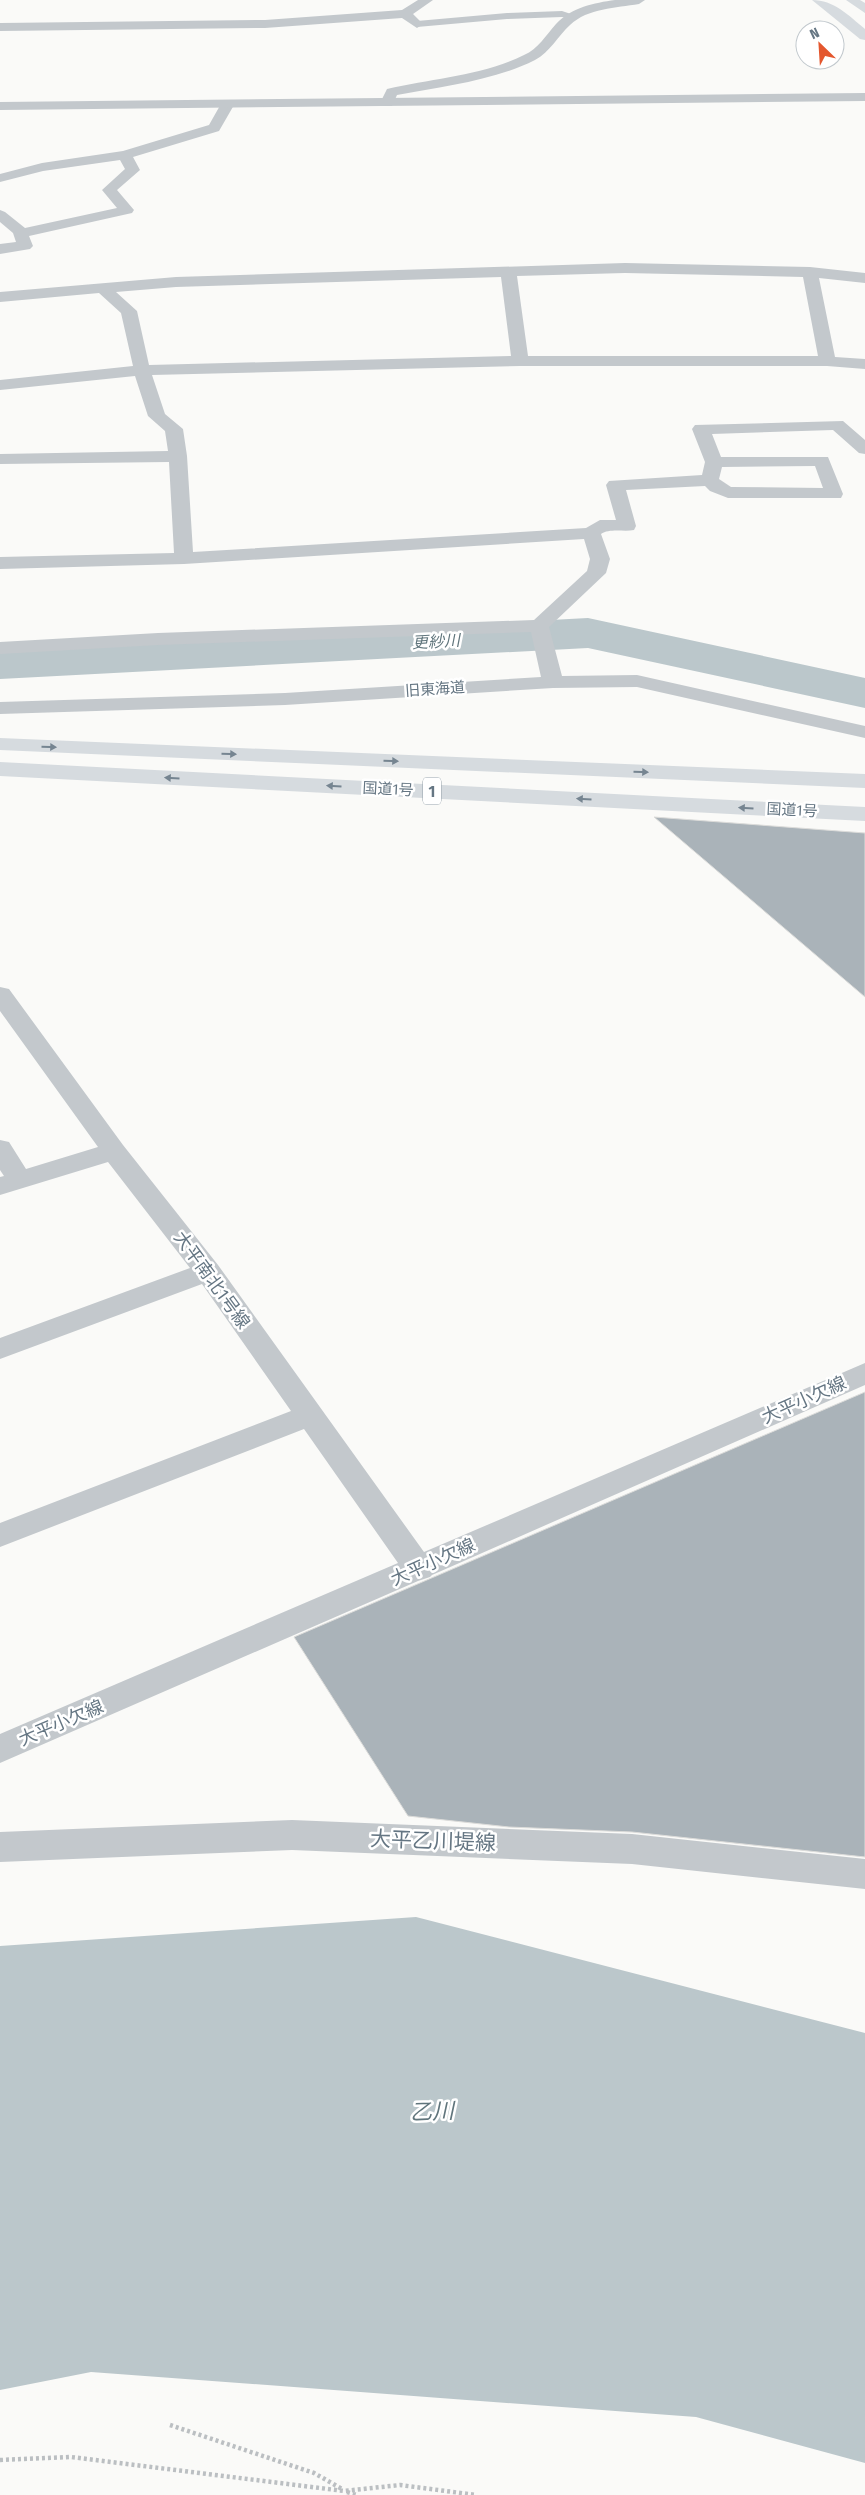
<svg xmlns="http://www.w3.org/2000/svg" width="865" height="2495" font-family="'Fira Sans Condensed','Noto Sans JP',sans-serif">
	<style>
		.water { fill: #bbc7cb }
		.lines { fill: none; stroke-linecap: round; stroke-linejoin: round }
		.river { fill: #bbc7cb; fill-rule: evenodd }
		.building { fill: #aab3b9; stroke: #dcdcda }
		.path { stroke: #bbbfc2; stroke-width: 4.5; stroke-dasharray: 3 3; stroke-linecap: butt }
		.service { fill: #c3c8cc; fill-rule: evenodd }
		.minor { fill: #c3c8cc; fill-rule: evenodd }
		.tertiary { fill: #c3c8cc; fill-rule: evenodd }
		.primary { fill: #d6dbdf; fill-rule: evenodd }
		.trunk { fill: #d6dbdf; fill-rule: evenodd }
		.oneway { fill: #768591 }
		.labels { text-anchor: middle; stroke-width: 5; stroke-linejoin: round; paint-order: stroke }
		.far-street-label { font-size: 15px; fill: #657683; stroke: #fff }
		.far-water-label { font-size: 16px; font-style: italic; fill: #60757c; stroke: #fff }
		.shield { fill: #fff; stroke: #939fa8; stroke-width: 1 }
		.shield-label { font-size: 16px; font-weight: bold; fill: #657683 }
		.street-label { font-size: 18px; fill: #657683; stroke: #fff }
		.near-street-label { font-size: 21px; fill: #657683; stroke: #fff }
		.near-water-label { font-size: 22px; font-style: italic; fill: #60757c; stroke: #fff }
	</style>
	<rect width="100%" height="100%" fill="#fafaf8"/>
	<path class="water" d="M416,1917L865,2033V2463L696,2417L91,2372L0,2390V1946Z"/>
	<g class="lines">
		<path class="river" d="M588,618L865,678V708L588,648L0,679V649Z"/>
	</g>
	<path class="building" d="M654,817L865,833V997Z
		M865,1392V1857L632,1832L509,1827L408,1816L294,1637Z"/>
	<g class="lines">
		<path class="path" d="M170,2425L314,2473L342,2489
			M0,2460L71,2457L344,2491L400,2485L476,2495
			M347,2492L357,2495"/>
		<path class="service" d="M562,11L577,16L572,19L562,17L507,19L417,27L412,24L417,21L507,13Z"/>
		<path class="minor" d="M418,0H433L413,14L423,24L417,28L402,18L265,28L0,31V23L265,20L402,10Z
			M615,0H645L639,4C616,8 588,8 570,25C558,36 550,52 535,60C493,81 443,86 397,95L392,106H382L380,103L387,89C433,78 481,76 524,55C538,49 546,35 556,24C572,7 594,3 615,0Z
			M227,101L234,105L219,131L133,157L140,170L117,190L134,210L132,213L29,236L33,246L30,249L0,254V244L16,242L13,233L0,222V210L5,212L25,228L117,208L102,190L125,169L120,160L43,171L0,182V174L42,163L123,151L209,125L222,102Z
			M625,263L810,267L865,273V283L819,278L835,357L865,359V369L827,366H520L152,375L165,414L183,429L187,456L193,552L586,528L600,520H616L606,485L609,481L702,475L705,462L692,429L695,425L843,421L865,440V454L859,453L833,430L712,434L721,457H828L843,494L841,498H728L710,491L705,486L626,490L636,526L634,530C624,532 609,528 601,534L610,559L606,573L549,627L562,676L637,675L865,726V738L637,687L553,688L285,705L0,714V702L285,693L541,677L531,632L158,645L0,654V642L158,633L534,620L587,571L590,559L584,539L184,564L0,569V557L174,553L169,462L0,464V454L168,451L165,431L148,416L135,376L0,390V380L133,366L121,313L99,293L0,302V292L176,277ZM625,273L803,277L818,356H528L517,276ZM501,277L511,356L149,365L137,311L116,292L176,287ZM815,466L823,488L731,487L719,479L722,467Z
			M0,987L9,989L123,1145L218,1265L424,1552L865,1363V1385L432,1575L430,1577L418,1581L0,1763V1734L398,1563L304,1429L0,1547V1523L291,1411L202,1284L0,1359V1338L190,1268L108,1162L0,1195V1177L4,1176L0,1170V1140L9,1142L26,1169L98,1147L0,1011Z
			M292,1820L632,1834L865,1859V1889L632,1864L292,1850L0,1862V1832Z"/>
		<path class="tertiary" d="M865,93V101L0,110V102Z"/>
		<path class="primary" d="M812,0C834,0 848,15 865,29V40L860,39Z
			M846,0H860L865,3V13Z"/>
		<path class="trunk" d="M0,738L865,774V788L0,750Z
			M0,762L865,807V821L0,776Z"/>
	</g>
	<defs><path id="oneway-solid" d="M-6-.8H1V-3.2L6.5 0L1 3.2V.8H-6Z" transform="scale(1.25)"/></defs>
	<g class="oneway">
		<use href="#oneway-solid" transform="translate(49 747) rotate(2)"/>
		<use href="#oneway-solid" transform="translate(229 754) rotate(2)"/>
		<use href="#oneway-solid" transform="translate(391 761) rotate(2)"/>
		<use href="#oneway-solid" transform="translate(641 772) rotate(2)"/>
		<use href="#oneway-solid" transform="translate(172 778) rotate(-177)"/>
		<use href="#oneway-solid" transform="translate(334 786) rotate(-177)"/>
		<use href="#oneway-solid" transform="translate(584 799) rotate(-177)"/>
		<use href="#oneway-solid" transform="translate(746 808) rotate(-177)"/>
	</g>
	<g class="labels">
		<g class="far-street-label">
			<text transform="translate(435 689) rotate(-4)" y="5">旧東海道</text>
			<text transform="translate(388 789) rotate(3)" y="5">国道1号</text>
			<text transform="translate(792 810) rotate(3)" y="5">国道1号</text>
		</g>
		<g class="far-water-label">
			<text transform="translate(436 641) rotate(-3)" y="6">更紗川</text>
		</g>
		<rect class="shield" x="423" y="777.5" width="18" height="27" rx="4"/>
		<g class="shield-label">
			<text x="432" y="797">1</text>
		</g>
		<g class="street-label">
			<text transform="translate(212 1280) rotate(54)" y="6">大平南北1号線</text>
			<text transform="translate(804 1400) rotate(-24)" y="6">大平小欠線</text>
			<text transform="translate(433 1562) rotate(-24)" y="6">大平小欠線</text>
			<text transform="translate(61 1723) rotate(-23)" y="6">大平小欠線</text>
		</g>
		<g class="near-street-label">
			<text transform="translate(433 1841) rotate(2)" y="7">大平乙川堤線</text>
		</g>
		<g class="near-water-label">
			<text transform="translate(432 2111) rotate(-2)" y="8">乙川</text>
		</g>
	</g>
	<g transform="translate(820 45) rotate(335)"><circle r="24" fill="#ffffff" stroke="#c1c8cd"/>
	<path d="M0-4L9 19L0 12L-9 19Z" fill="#e4572e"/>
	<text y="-8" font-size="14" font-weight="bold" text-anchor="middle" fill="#657683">N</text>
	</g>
</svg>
